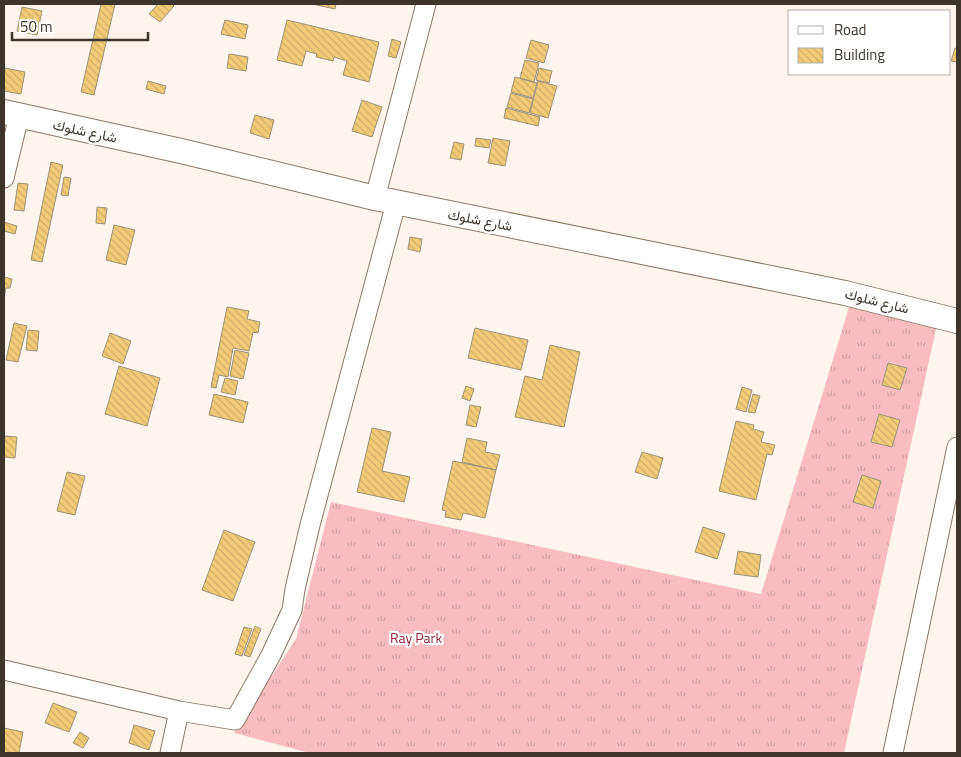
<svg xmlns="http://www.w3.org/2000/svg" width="961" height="757" font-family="'Titillium Web',Vazirmatn,sans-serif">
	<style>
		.grass { fill: url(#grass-tufts) }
		.building { fill: url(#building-back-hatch); stroke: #9e937b }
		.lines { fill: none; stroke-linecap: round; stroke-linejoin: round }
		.minor-casing { stroke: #8d7867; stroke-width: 21 }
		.tertiary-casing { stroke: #8d7867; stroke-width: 26 }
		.minor { stroke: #fff; stroke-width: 19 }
		.tertiary { stroke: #fff; stroke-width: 24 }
		.labels { text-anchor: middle; stroke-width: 4.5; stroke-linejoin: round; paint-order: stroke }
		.street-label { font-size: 14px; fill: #3d342c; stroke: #fff }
		.park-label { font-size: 14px; fill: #92273d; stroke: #fff }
	</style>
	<defs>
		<pattern id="grass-tufts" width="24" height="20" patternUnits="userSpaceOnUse" patternTransform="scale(1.25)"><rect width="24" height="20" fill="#f9bdc1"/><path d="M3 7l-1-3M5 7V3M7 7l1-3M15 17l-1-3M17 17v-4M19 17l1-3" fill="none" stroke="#d6a3a6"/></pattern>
		<pattern id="building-back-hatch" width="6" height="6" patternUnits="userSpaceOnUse" patternTransform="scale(1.25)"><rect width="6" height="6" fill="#f1cb77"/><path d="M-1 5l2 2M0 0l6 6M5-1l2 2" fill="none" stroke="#d0af67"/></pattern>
	</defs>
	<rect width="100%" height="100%" fill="#fff5ee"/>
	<path class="grass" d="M850,304L937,324L844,753H310L234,733L296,639L331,502L761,594Z"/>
	<path class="building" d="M101,4H115L94,95L81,92Z
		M158,4H172L174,6L160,22L149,14Z
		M312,4H336L335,9Z
		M22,7L42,11L37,35L17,31Z
		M225,20L248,25L245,39L221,34Z
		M287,20L379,42L369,82L343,75L347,61L334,57L333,61L316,57L317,54L306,51L302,66L277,60Z
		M392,39L401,42L396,58L388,56Z
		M531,40L549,45L544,63L526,58Z
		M955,48L957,49V62L951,61Z
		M229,54L248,57L246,71L227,68Z
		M525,60L539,63L534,82L520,78Z
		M5,68L25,72L21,94L4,91V77Z
		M539,68L552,71L549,83L536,80Z
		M515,77L537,83L533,98L511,92Z
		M148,81L166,86L164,94L146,89Z
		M538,81L557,86L548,118L530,113Z
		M511,93L533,99L529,113L507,107Z
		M362,100L382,107L372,137L352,131Z
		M506,108L540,117L538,126L504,118Z
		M255,115L274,120L269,139L250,133Z
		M476,138L491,140L489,148L475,146Z
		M493,138L510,141L505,166L488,163Z
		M454,142L464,144L461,160L450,158Z
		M51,162L63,165L42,262L31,260Z
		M64,177L71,178L68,196L61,195Z
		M18,183L28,184L24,211L14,210Z
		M97,207L107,208L105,224L96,223Z
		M4,222L17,226L15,234L4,231Z
		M114,225L135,230L126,265L106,260Z
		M410,237L422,239L420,252L408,249Z
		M4,277L12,279L10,288H6L4,297Z
		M227,307L249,311L247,319L260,322L258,333L253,332L249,351L233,348L228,377L219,375L216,388L211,387Z
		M14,323L27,326L18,362L6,360Z
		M475,328L528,340L521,370L468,358Z
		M28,330L39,331L37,351L26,350Z
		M110,333L131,341L123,364L102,356Z
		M550,345L580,352L564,427L515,417L525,376L542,380Z
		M235,350L249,353L243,379L230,376Z
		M888,363L907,368L900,390L882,385Z
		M119,366L160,378L147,426L105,414Z
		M225,378L238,381L235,395L221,392Z
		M466,386L474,389L470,401L462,398Z
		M742,387L752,390L746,412L736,409Z
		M214,394L248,402L243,423L209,415Z
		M753,394L760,396L755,413L748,412Z
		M470,405L481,407L476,427L466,425Z
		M879,414L900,420L892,447L871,442Z
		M736,421L754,425L753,429L764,432L761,442L775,445L772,455L767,454L756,500L719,491Z
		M372,428L391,432L382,471L410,477L404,502L357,492Z
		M5,436L17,437L15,458L4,457Z
		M467,438L487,442L485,452L500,455L496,470L462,462Z
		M642,452L663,458L657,479L635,472Z
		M453,461L496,470L485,518L463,513L461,520L445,517L446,511L442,510Z
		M67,472L85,476L75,515L57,511Z
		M862,475L881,481L873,508L853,502Z
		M703,527L725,534L717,559L695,552Z
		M224,530L255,542L233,601L202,590Z
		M738,551L761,555L758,577L734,574Z
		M255,626L261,629L250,657L244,655Z
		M244,627L252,629L242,656L235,654Z
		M53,703L77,712L69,732L45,723Z
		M134,725L155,731L149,750L129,743Z
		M4,728L23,732L19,753H4Z
		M80,732L89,738L83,748L73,743Z"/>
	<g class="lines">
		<defs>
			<path id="minor" d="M4,178L19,116
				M375,198L426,4
				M4,670L179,711
				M170,753L179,711L235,720L271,655L292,610L295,589L310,525L396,203
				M893,753L957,447"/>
			<path id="tertiary" d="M4,112L181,151L375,198L845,293L957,321"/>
		</defs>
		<use href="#minor" class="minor-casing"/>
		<use href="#tertiary" class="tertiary-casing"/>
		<use href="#minor" class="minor"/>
		<use href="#tertiary" class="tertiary"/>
	</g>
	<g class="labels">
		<g class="street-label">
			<text transform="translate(85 131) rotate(12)" y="5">شارع شلوك</text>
			<text transform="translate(480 220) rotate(11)" y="5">شارع شلوك</text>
			<text transform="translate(877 301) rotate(14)" y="5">شارع شلوك</text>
		</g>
		<g class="park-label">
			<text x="416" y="643">Ray Park</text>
		</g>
	</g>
	<rect width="961" height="757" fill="none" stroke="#3d342c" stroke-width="10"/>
	<rect x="788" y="10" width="162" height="65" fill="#ffffff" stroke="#b1aeab"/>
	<rect x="798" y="26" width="25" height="8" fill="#ffffff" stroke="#b1aeab"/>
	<text x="834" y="35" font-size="15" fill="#3d342c">Road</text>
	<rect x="798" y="48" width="25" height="15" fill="url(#building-back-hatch)" stroke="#b1aeab"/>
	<text x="834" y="60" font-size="15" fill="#3d342c">Building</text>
	<path d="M12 32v8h136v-8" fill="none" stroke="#3d342c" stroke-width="2.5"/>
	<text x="20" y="32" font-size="15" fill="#3d342c" stroke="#ffffff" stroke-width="4" paint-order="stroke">50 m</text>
</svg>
